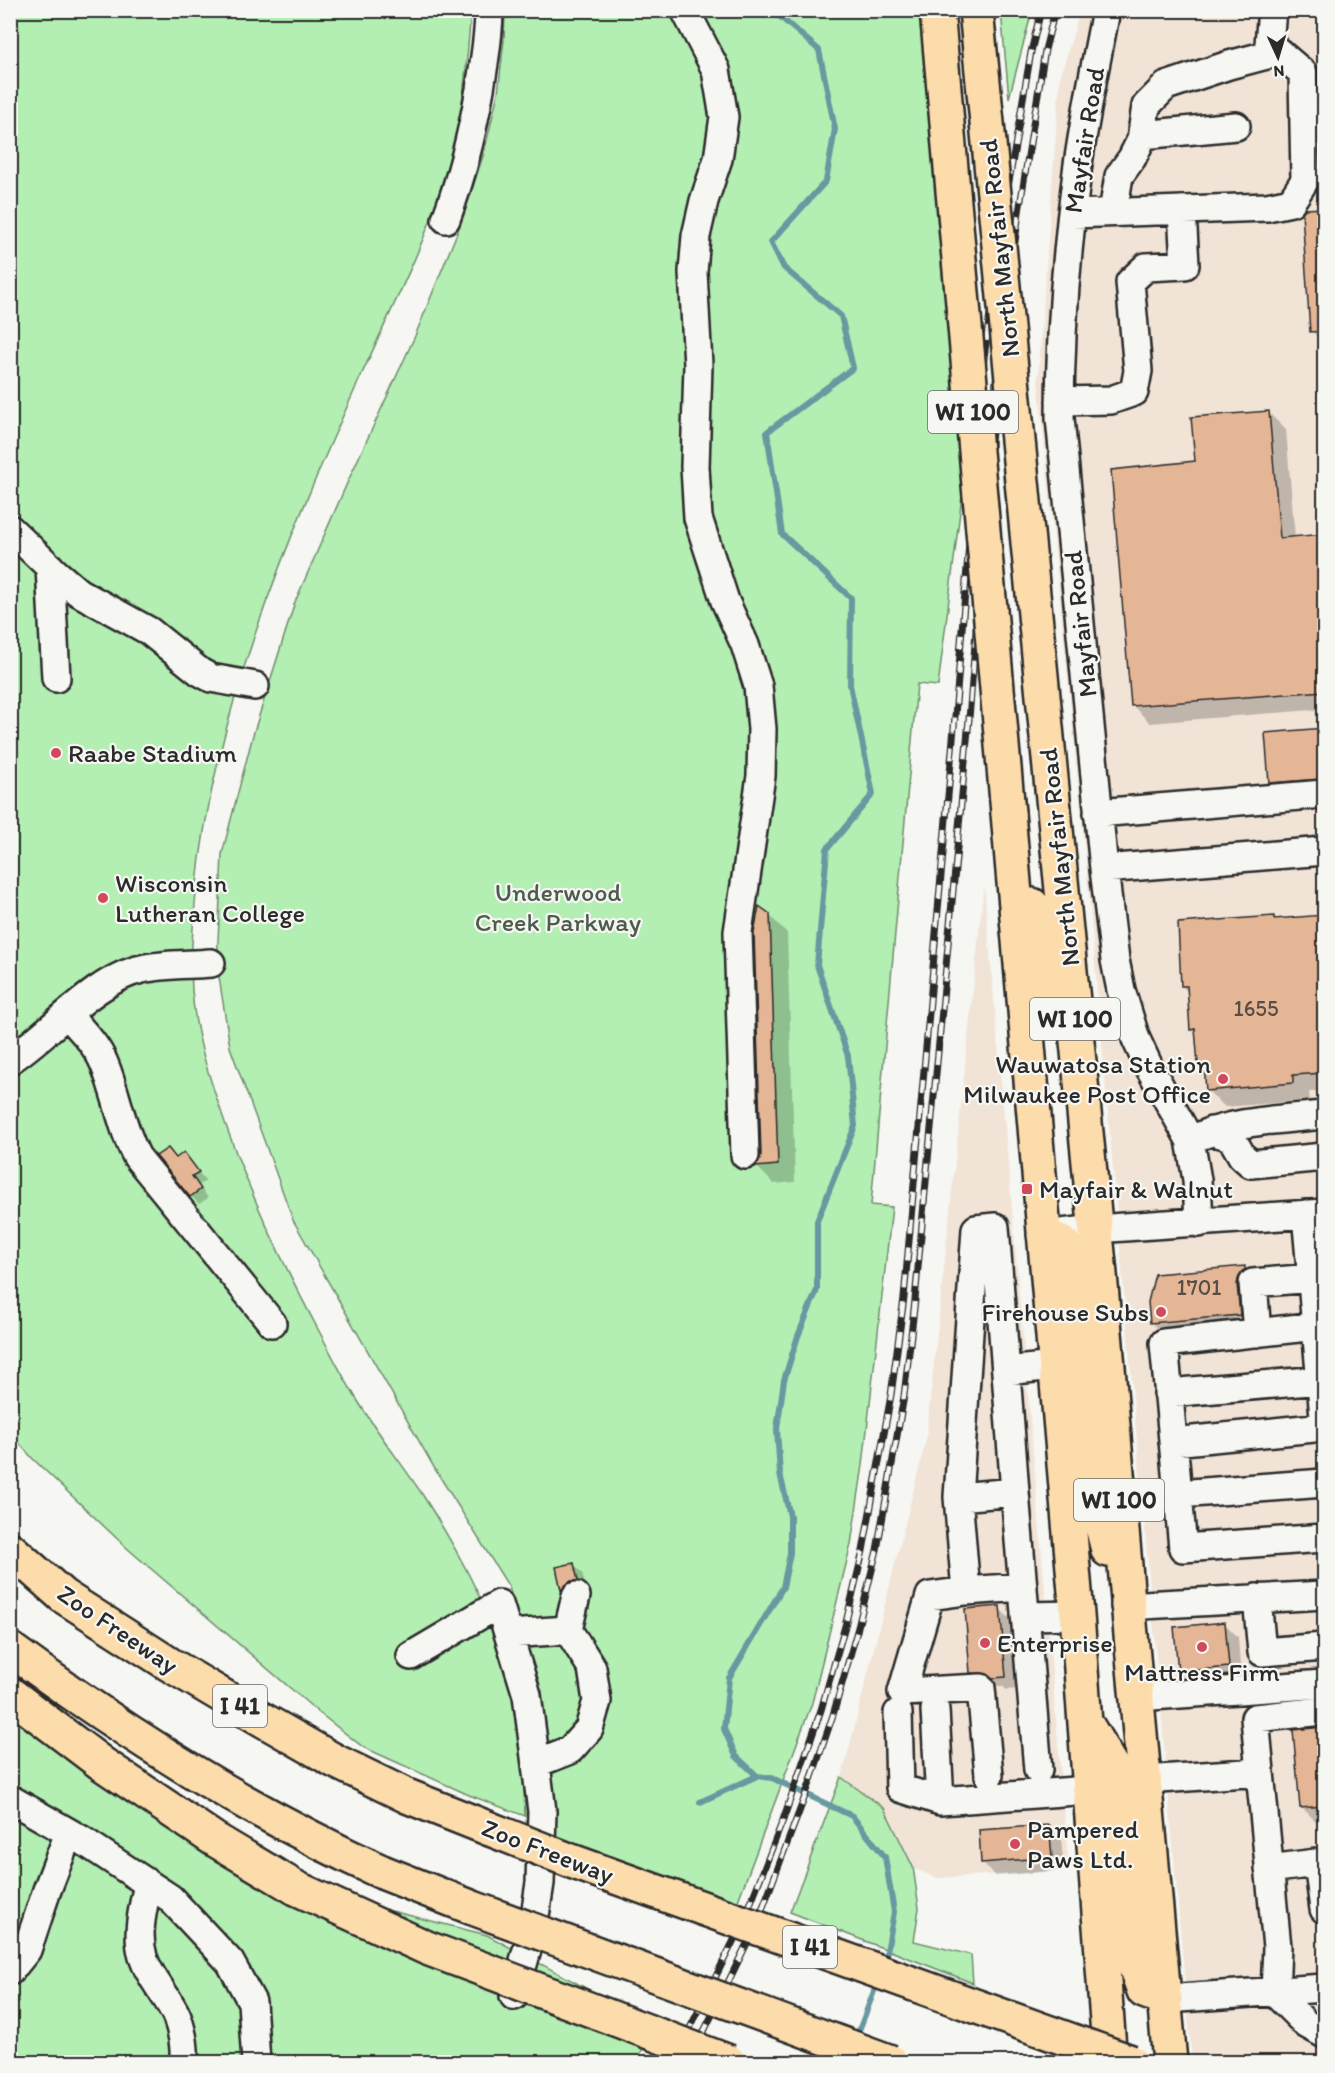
<svg xmlns="http://www.w3.org/2000/svg" width="1335" height="2073" font-family="Itim,sans-serif">
	<style>
		.built { fill: #f1e3d6 }
		.green { fill: #b3eeb3; stroke: #6f8c6f; stroke-width: 1.5 }
		.shadow { fill: #0003 }
		.lines { fill: none; stroke-linecap: round; stroke-linejoin: round }
		.stream { stroke: #6898a0; stroke-width: 6 }
		.building { fill: #e4b695; stroke: #2b2b2b; stroke-width: 1.5 }
		.minor-casing { stroke: #2b2b2b; stroke-width: 32 }
		.major-casing { stroke: #2b2b2b; stroke-width: 38 }
		.highway-casing { stroke: #2b2b2b; stroke-width: 38 }
		.minor { stroke: #f6f6f2; stroke-width: 27 }
		.major { stroke: #fddcac; stroke-width: 33 }
		.highway { stroke: #fddcac; stroke-width: 33 }
		.rail-casing { stroke: #2b2b2b; stroke-width: 7 }
		.rail { stroke: #f6f6f2; stroke-width: 4.5; stroke-dasharray: 14; stroke-linecap: butt }
		.major-bridge-casing { stroke: #2b2b2b; stroke-width: 38; stroke-linecap: butt }
		.highway-bridge-casing { stroke: #2b2b2b; stroke-width: 38; stroke-linecap: butt }
		.major-bridge { stroke: #fddcac; stroke-width: 33 }
		.highway-bridge { stroke: #fddcac; stroke-width: 33 }
		.poi-dot { fill: #d1495b; stroke: #f6f6f2; stroke-width: 2 }
		.labels { text-anchor: middle; stroke-width: 4.5; stroke-linejoin: round; paint-order: stroke }
		.number-label { font-size: 22px; fill: #594e46 }
		.shield { fill: #f6f6f2; stroke: #686867; stroke-width: 1.5 }
		.shield-label { font-size: 24px; font-weight: bold; fill: #2b2b2b }
		.street-label { font-size: 26px; fill: #2b2b2b; stroke: #f6f6f2 }
		.poi-label { font-size: 26px; fill: #2b2b2b; stroke: #f6f6f2; text-anchor: start }
		.park-label { font-size: 26px; fill: #4d5c4d; stroke: #f6f6f2 }
	</style>
	<rect width="100%" height="100%" fill="#f6f6f2"/>
	<filter id="ink" filterUnits="userSpaceOnUse"><feTurbulence type="fractalNoise" baseFrequency=".0167" numOctaves="2"/><feDisplacementMap in="SourceGraphic" scale="12" xChannelSelector="R" yChannelSelector="G"/><feConvolveMatrix kernelMatrix="1 2 1 2 8 2 1 2 1" color-interpolation-filters="sRGB"/></filter>
	<g filter="url(#ink)">
		<path class="built" d="M1080,11H1324V2062H1192L1084,840L1038,378L1060,78Z
			M984,885L1069,1870L937,1878L913,1868L884,1808L842,1777L926,1440Z"/>
		<path class="green" d="M10,11H471C466,68 463,127 444,183C422,250 389,314 360,378C286,542 213,713 196,893C193,926 190,958 192,990C195,1038 212,1086 228,1131C253,1201 285,1268 320,1333C331,1353 341,1374 353,1393C374,1429 401,1462 424,1497C453,1543 481,1592 498,1644C516,1699 524,1759 525,1816L469,1795L363,1747L318,1712L128,1549L33,1459L11,1434Z
			M505,11H919L964,480L938,686L917,684L871,1205L892,1207L863,1465L851,1544L812,1703L736,1906L557,1844L544,1710L509,1587L435,1469L293,1220L230,1047L217,964L222,854L253,735L295,602L348,481L415,336L461,223L484,153L498,93L504,40Z
			M1001,11H1032L1009,98Z
			M11,1712L352,1901L487,1935L657,2026L635,2062H11Z
			M841,1777L884,1808L913,1867L919,1908L914,1941L971,1955L973,1983L790,1912Z"/>
		<path class="shadow" d="M1314,10H1324V21Z
			M1324,209V344L1312,331L1306,211Z
			M1269,413L1286,430L1295,538L1324,535V709L1150,723L1132,705L1197,462Z
			M1324,729V792L1284,795L1271,782L1267,734Z
			M769,915L787,933L795,1182L774,1184L757,1167L760,1163L762,1155Z
			M1324,916V1091L1309,1092L1310,1100L1225,1107L1207,1090L1206,1070L1199,1063L1197,1035L1191,1029L1188,992L1182,986L1180,925Z
			M168,1150L177,1159L183,1154L206,1181L199,1185L208,1198L199,1204L191,1196Z
			M1245,1268L1258,1281L1252,1327L1164,1335L1151,1322Z
			M573,1564L582,1573L586,1589L571,1597L563,1589L558,1568Z
			M999,1608L1012,1621L1018,1689L1007,1690L1002,1686L985,1685L972,1672Z
			M1225,1624L1238,1637L1241,1680L1193,1684L1180,1671Z
			M1324,1727V1824H1319L1301,1807L1295,1731Z
			M1048,1826L1061,1839L1064,1870L996,1876L982,1863Z"/>
		<g class="lines">
			<path class="stream" d="M772,10L819,50L835,129L826,181L771,242L784,268L841,316L853,368L767,432L782,534L851,598L850,685L873,794L827,849L817,965L848,1056L855,1126L817,1221V1290L798,1336L784,1380L777,1429L780,1474L790,1516V1553L783,1587L729,1678L724,1729L736,1756L757,1776L772,1778L852,1816L885,1857L894,1912L885,1963
				M700,1802L757,1776
				M856,2038L878,1981"/>
		</g>
		<path class="building" d="M1324,208V331L1310,332L1302,213L1305,209Z
			M1269,411L1280,538L1324,534V691L1131,706L1111,470L1195,461L1191,417Z
			M1324,728V779L1269,783L1265,733Z
			M759,906L770,914L778,1165L755,1167L759,1162L761,1155L754,933Z
			M1324,915V1073L1293,1075V1083L1206,1091L1204,1064H1198L1195,1029L1190,1030L1187,986H1181L1178,923L1274,916V919Z
			M168,1148L176,1158L184,1152L199,1172L192,1176L201,1189L190,1197L156,1156Z
			M1245,1266V1269L1239,1277L1237,1284L1240,1315L1150,1323L1148,1302L1155,1274Z
			M574,1563L578,1581H571L561,1590L556,1567Z
			M1000,1606L1006,1677L993,1678L987,1674L970,1673L965,1609Z
			M1225,1622L1229,1667L1178,1672L1174,1627Z
			M1324,1727V1806L1300,1808L1293,1730Z
			M1049,1825L1052,1857L981,1863L979,1830Z"/>
		<g class="lines">
			<defs>
				<path id="minor" d="M685,10L716,70L724,117L718,159L704,201L696,236L693,272L698,365L695,467L698,518L725,601L745,645L758,686L762,729L761,776L738,932L745,1155
					M1106,10C1096,64 1084,118 1077,172C1066,254 1060,336 1060,418L1104,869L1115,960L1121,990L1136,1039L1148,1065L1190,1140L1197,1180L1199,1223
					M1142,135L1236,126
					M1113,212L1119,176L1132,158L1141,140L1146,106L1166,86L1229,65L1278,52
					M1072,214L1267,207L1291,202L1305,180L1303,73L1269,44L1272,10
					M446,219C462,176 472,134 480,89C484,63 489,37 489,10
					M1060,401L1111,400L1134,392L1138,371L1130,282L1146,267L1185,265L1182,210
					M10,529L57,574L78,592L149,631L200,672L211,678L255,686
					M50,567L56,678
					M1098,813L1324,794
					M1104,869L1324,851
					M68,1015C81,1030 96,1044 104,1063C117,1094 121,1127 137,1157L272,1323
					M10,1060C50,1034 96,978 142,969C164,964 189,965 211,963
					M1211,1131L1231,1137L1242,1156L1251,1164L1324,1157
					M1190,1140C1235,1120 1277,1120 1324,1115
					M1306,1214L1324,1417
					M1044,1235L1096,1229L1324,1213
					M1317,1326L1164,1343L1183,1548L1324,1538
					M1257,1333L1253,1283L1312,1278
					M1006,1371L1055,1366
					M1168,1393L1321,1380
					M1173,1442L1324,1427
					M1178,1494L1324,1483
					M958,1497L976,1229L995,1227L1015,1492
					M966,1591L1023,1587
					M1257,1598L1262,1652L1324,1647
					M1125,1606L1324,1595
					M1025,1616L1077,1615
					M509,1634L568,1630
					M411,1656L499,1604L527,1695L542,1811L540,1883L533,1929L514,1996
					M1137,1697L1324,1684
					M935,1710L940,1801
					M898,1713L900,1788L940,1801L1089,1790
					M537,1763L570,1750L589,1729L597,1701L592,1668L568,1630L576,1596
					M1260,1772L1255,1718L1324,1711
					M989,1775L981,1688L902,1692L930,1596L966,1591L958,1497L1015,1492L1038,1770
					M1145,1780L1260,1772L1277,1947L1275,1993L1306,2024L1324,2034
					M10,1799L82,1840L170,1898L230,1962L252,2002L256,2062
					M1318,1863L1324,1909
					M1269,1869L1324,1862
					M148,1884C143,1908 136,1933 143,1957C150,1979 168,1996 177,2017C182,2031 185,2048 184,2062
					M10,1971L27,1950L47,1890L69,1833
					M1165,1999L1324,1988"/>
				<path id="major" d="M1054,809L1100,1274L1130,1624L1170,2062
					M1008,813L1077,1615L1110,2062
					M1032,905L1047,969L1052,1013
					M1044,1235C1065,1243 1068,1244 1076,1266L1095,1499L1108,1550
					M1088,1727L1121,1782L1135,1966L1144,1991L1165,1999"/>
				<path id="highway" d="M10,1549L63,1596L169,1664L258,1717L335,1761L407,1796L490,1829
					M10,1649C126,1734 250,1812 382,1872
					M10,1694L101,1763L214,1839L296,1888"/>
			</defs>
			<use href="#minor" class="minor-casing"/>
			<use href="#major" class="major-casing"/>
			<use href="#highway" class="highway-casing"/>
			<use href="#minor" class="minor"/>
			<use href="#major" class="major"/>
			<use href="#highway" class="highway"/>
			<defs>
				<path id="rail" d="M673,2062L744,1920L783,1820L821,1710L845,1626L863,1551L891,1395L904,1298L955,716L984,358L1005,205L1031,52L1041,10
					M689,2062L757,1923L810,1783L833,1715L857,1631L877,1550L904,1396L915,1300L969,719L996,381L1019,212L1045,50L1055,10"/>
			</defs>
			<use href="#rail" class="rail-casing"/>
			<use href="#rail" class="rail"/>
			<defs>
				<path id="major-bridge" d="M937,10L1008,813
					M976,10L1054,809"/>
				<path id="highway-bridge" d="M490,1829L574,1862L1131,2062
					M382,1872L473,1908L891,2062
					M296,1888L427,1948L729,2062"/>
			</defs>
			<use href="#major-bridge" class="major-bridge-casing"/>
			<use href="#highway-bridge" class="highway-bridge-casing"/>
			<use href="#major-bridge" class="major-bridge"/>
			<use href="#highway-bridge" class="highway-bridge"/>
		</g>
	</g>
	<g class="poi-dot">
		<circle cx="56" cy="753" r="6"/>
		<circle cx="103" cy="898" r="6"/>
		<circle cx="1223" cy="1079" r="6"/>
		<rect x="1021" y="1183" width="12" height="12" rx="3"/>
		<circle cx="1161" cy="1312" r="6"/>
		<circle cx="985" cy="1643" r="6"/>
		<circle cx="1202" cy="1647" r="6"/>
		<circle cx="1015" cy="1844" r="6"/>
	</g>
	<g class="labels">
		<g class="number-label">
			<text x="1256" y="1016">1655</text>
			<text x="1199" y="1295">1701</text>
		</g>
		<g class="shield">
			<rect x="928" y="391" width="90" height="42" rx="4.5"/>
			<rect x="1030" y="998" width="90" height="42" rx="4.5"/>
			<rect x="1074" y="1479" width="90" height="42" rx="4.5"/>
			<rect x="213" y="1685" width="54" height="42" rx="4.5"/>
			<rect x="783" y="1926" width="54" height="42" rx="4.5"/>
		</g>
		<g class="shield-label">
			<text x="973" y="420">WI 100</text>
			<text x="1075" y="1027">WI 100</text>
			<text x="1119" y="1508">WI 100</text>
			<text x="240" y="1714">I 41</text>
			<text x="810" y="1955">I 41</text>
		</g>
		<g class="street-label">
			<text transform="translate(1084 140) rotate(-81)" y="9">Mayfair Road</text>
			<text transform="translate(999 248) rotate(-96)" y="9">North Mayfair Road</text>
			<text transform="translate(1080 624) rotate(-96)" y="9">Mayfair Road</text>
			<text transform="translate(1059 857) rotate(-96)" y="9">North Mayfair Road</text>
			<text transform="translate(118 1629) rotate(34)" y="9">Zoo Freeway</text>
			<text transform="translate(548 1851) rotate(21)" y="9">Zoo Freeway</text>
		</g>
		<g class="poi-label">
			<text x="68" y="762">Raabe Stadium</text>
			<text x="115" y="892">Wisconsin<tspan x="115" dy="30">Lutheran College</tspan></text>
			<text x="1211" y="1073" text-anchor="end">Wauwatosa Station<tspan x="1211" dy="30">Milwaukee Post Office</tspan></text>
			<text x="1039" y="1198">Mayfair &amp; Walnut</text>
			<text x="1149" y="1321" text-anchor="end">Firehouse Subs</text>
			<text x="997" y="1652">Enterprise</text>
			<text x="1202" y="1681" text-anchor="middle">Mattress Firm</text>
			<text x="1027" y="1838">Pampered<tspan x="1027" dy="30">Paws Ltd.</tspan></text>
		</g>
		<g class="park-label">
			<text x="558" y="901">Underwood<tspan x="558" dy="30">Creek Parkway</tspan></text>
		</g>
	</g>
	<rect width="1335" height="2073" fill="none" stroke="#f6f6f2" stroke-width="36"/>
	<rect x="18" y="18" width="1299" height="2037" fill="none" stroke="#2b2b2b" stroke-width="2" filter="url(#ink)"/>
	<g transform="translate(1278 57) rotate(176)" stroke="#f6f6f2" stroke-width="4.5" paint-order="stroke">
	<path d="M0-4.5L10 22L0 15L-10 22Z" fill="#2b2b2b"/>
	<text y="-9" font-size="16" font-weight="bold" text-anchor="middle" fill="#2b2b2b">N</text>
	</g>
</svg>
